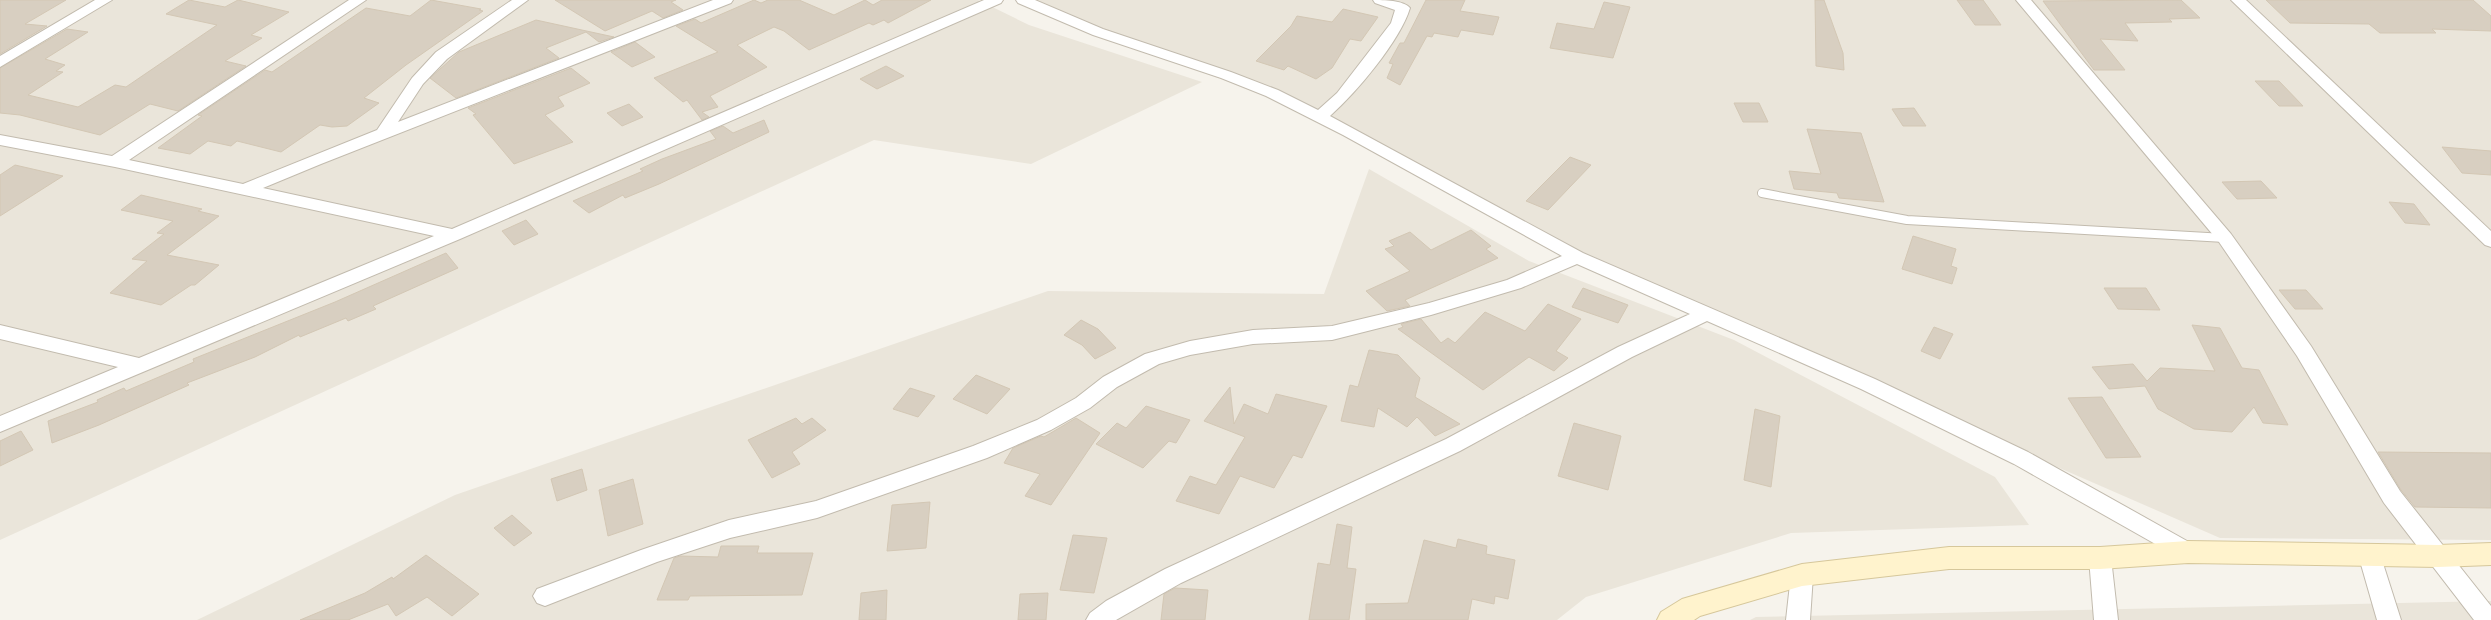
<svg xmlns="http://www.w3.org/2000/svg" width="2491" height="620" font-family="Lato,sans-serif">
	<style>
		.residential { fill: #eae5da }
		.building { fill: #d8cfc1; stroke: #d3c7b4 }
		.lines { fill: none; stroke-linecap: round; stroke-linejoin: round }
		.lane-casing { stroke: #c2bbae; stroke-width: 10 }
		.street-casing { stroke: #c2bbae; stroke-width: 2 }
		.secondary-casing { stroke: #d6c79b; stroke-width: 2 }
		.lane { stroke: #fff; stroke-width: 8 }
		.street { fill: #fff; fill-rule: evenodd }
		.secondary { fill: #fff3cd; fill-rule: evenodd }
	</style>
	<rect width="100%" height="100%" fill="#f6f3ec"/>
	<path class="residential" d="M0,0H978L1029,25L1202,82L1031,164L874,140L0,540Z
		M1017,0H2491V540L2220,538L1556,248L1229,72Z
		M1369,169L1529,261L1734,340L1995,477L2029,525L1791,533L1586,597L1557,620H197L455,495L1048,291L1324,294Z
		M2491,601V620H1750L1756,617Z"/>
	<path class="building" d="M0,0H66L25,24L47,26L0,54Z
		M189,0L225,7L238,0L289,12L251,35L262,38L225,61L246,66L178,111L150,104L100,135L20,115L0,113V68L67,29L88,32L45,59L65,65L56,71L63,72L28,95L78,107L115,85L126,87L217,25L166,14Z
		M431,0L481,9L479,10L483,11L406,65L364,98L379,103L347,126L332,127L320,125L281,152L237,141L231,146L208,141L190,154L158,148L202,116L198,115L265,70L272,72L366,8L410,16Z
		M555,0H676L671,2L683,10L663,18L652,11L605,31Z
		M754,0L761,3L768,0H799L834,15L865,0L873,5L882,0H931L888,23L884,20L873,25L869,23L809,50L784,31L774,27L737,45L767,67L710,96L718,107L702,112L709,117L702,120L687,100L683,102L654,78L718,52L676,26L695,19L701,23Z
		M1426,0H1465L1460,11L1499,17L1493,35L1461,30L1458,37L1434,33L1432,37L1427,36L1400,85L1387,78L1393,64L1389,63L1400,43H1404Z
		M1815,0H1824L1843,53L1844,70L1816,66Z
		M1957,0H1983L2001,25H1975Z
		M2181,0L2200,18L2169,19L2172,22L2125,23L2138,41L2100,39L2125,70H2094L2043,1Z
		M2266,0H2473L2491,16V31L2432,29L2436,33H2380L2369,24L2290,23Z
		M1604,2L1630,7L1613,58L1550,48L1557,23L1594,29Z
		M1343,9L1378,17L1361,41L1350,39L1332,68L1316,79L1288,66L1284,70L1256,61L1291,26L1297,16L1332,22Z
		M536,20L614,37L599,42L586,32L546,48L559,58L456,98L430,78L459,52Z
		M635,42L655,57L632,67L611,52Z
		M886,66L904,76L877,89L860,79Z
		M571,68L590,83L558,97L564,106L545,115L573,142L514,164L473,115L476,114L468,108Z
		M2255,81H2279L2303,106H2279Z
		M1734,103H1759L1768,122H1743Z
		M629,104L643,117L622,126L607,113Z
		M1914,108L1926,126H1903L1892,109Z
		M764,120L769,132L659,184L625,198L623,195L589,213L573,201L643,171L640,169L662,159L716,139L710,131L723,126L733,133Z
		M1807,129L1861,133L1884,202L1839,198L1837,193L1794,189L1789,171L1821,174Z
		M2442,147L2491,151V175L2462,173Z
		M1570,157L1591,165L1548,210L1526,201Z
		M15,165L63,176L0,216V175Z
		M2261,181L2277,198L2237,199L2222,182Z
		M141,195L202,209L198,211L219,216L167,255L219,265L195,285H191L161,305L110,293L147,261L132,259L164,234L157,233L173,221L121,210Z
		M2389,202L2414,204L2430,225L2405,223Z
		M526,220L538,234L514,245L502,231Z
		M1471,230L1491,246L1486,249L1498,258L1405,300L1410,306L1387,311L1366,291L1410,271L1385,249L1394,246L1389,241L1410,232L1431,250Z
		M1913,236L1956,249L1951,266L1957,268L1952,284L1902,269Z
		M446,253L458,268L373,306L376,309L348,321L346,318L300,337L299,335L255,357L187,383L189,385L99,425L52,443L48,421L98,402L97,400L124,388L126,391L194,362L193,359L335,302Z
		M1583,288L1628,305L1618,323L1572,307Z
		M2104,288H2146L2160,310L2118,309Z
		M2279,290H2306L2323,309H2295Z
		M1548,304L1581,319L1556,351L1568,358L1554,371L1529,357L1483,390L1398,329L1403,327L1401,324L1421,319L1441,343L1448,338L1455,343L1485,312L1525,331Z
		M1081,320L1098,329L1116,348L1095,359L1082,345L1064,335Z
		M2192,325L2220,328L2242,368L2259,370L2288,425L2263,423L2254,407L2232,432L2194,429L2158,409L2145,386L2109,389L2092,367L2133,364L2147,381L2160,368L2215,371Z
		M1934,327L1953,334L1940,359L1921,351Z
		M1369,350L1398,355L1420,378L1415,397L1460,424L1435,436L1417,417L1407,427L1378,408L1374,427L1341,421L1350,385L1358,387Z
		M976,375L1010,389L987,414L953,399Z
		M1230,387L1234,424L1244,404L1268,414L1276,394L1327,406L1302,458L1293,455L1274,488L1240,476L1219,514L1176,501L1190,476L1216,485L1245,437L1204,421Z
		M910,388L935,396L918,417L893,409Z
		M2102,397L2141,457L2106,458L2068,398Z
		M1146,406L1190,420L1176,443L1169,441L1143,468L1096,444L1117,423L1126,428Z
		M1755,409L1780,416L1771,487L1744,480Z
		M796,418L802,424L812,418L826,430L792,452L800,464L772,478L748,440Z
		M1076,418L1100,433L1051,505L1025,496L1040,474L1004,463L1013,448L1041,436L1044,437Z
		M1574,423L1621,436L1608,490L1558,476Z
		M21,431L33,450L0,466V441Z
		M2378,452L2491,453V508L2415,507L2401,490Z
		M582,469L587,490L557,501L551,479Z
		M633,479L643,524L608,536L599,490Z
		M930,502L926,548L887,551L892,505Z
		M512,515L532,533L514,546L494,528Z
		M1337,524L1352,527L1347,568L1356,569L1349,620H1309L1318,563L1330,565Z
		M1073,535L1107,538L1094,593L1060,590Z
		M1458,539L1487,546L1486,554L1515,560L1508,599L1495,596L1494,604L1472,599L1468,620H1366V604L1408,603L1424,540L1456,548Z
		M721,546H759L757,553H813L802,595L690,596L688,600H657L674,558L680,556L718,557Z
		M426,555L479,594L452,616L427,597L396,616L388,604L348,620H300L365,593L392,577L393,579Z
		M1175,588L1208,590L1205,620H1161L1164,594Z
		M887,590L886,620H859L861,593Z
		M1048,593L1046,620H1018L1020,594Z"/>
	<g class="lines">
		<defs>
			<path id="lane" d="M1762,193L1907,220L2225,238"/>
			<path id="street" d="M95,0H112L0,67V56Z
				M349,0H366L129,160L243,184L377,130L412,78L436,52L512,0H528L447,59L423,84L398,122L713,0H733L731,3L321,164L263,188L452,229L984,0H1003L1001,3L460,239L0,432V416L118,367L0,339V325L139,358L434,236L115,167L0,145V135L112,156Z
				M1016,0H1035L1103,29L1231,72L1278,90L1318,110L1337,93L1391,23L1395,10L1375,3L1373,0C1384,0 1403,0 1410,8C1400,41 1356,93 1330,116L1583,253L1875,379L2028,452L2196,546L2199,552L2196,558L2188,561L2180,558L2014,464L1861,389L1707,321L1632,357L1460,451L1181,583L1116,620H1086L1090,613L1106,601L1165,569L1446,439L1618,347L1690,314L1577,264L1521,288L1431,315L1332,340L1253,344L1190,355L1159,364L1117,387L1090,408L1051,430L987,458L817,518L730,538L657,562L545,606L537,603L533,596L537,589L641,550L729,520L816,501L973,446L1037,420L1076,398L1103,377L1145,354L1190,341L1253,330L1332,326L1429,303L1507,280L1562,256L1343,135L1266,96L1221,78L1093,35L1018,3Z
				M2016,0H2031L2231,234L2311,346L2400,491L2491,606V620H2474L2384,503L2297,356L2219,242Z
				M2231,0H2246L2491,231V247L2485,245Z
				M2369,545L2377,548L2380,554L2401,620H2377L2358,554L2361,548Z
				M2100,549L2108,551L2111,558L2118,620H2094L2089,558L2092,551Z
				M1802,566L1810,568L1813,575L1810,620H1786L1791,575L1794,568Z"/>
			<path id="secondary" d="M2188,541L2438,545L2491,543V565L2438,567L2188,563L2100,569H1949L1802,586L1700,616L1694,620H1657L1661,612L1682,599L1802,564L1949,547H2100Z"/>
		</defs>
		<use href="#lane" class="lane-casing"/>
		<use href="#street" class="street-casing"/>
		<use href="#secondary" class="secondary-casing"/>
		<use href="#lane" class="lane"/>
		<use href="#street" class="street"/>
		<use href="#secondary" class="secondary"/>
	</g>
</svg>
